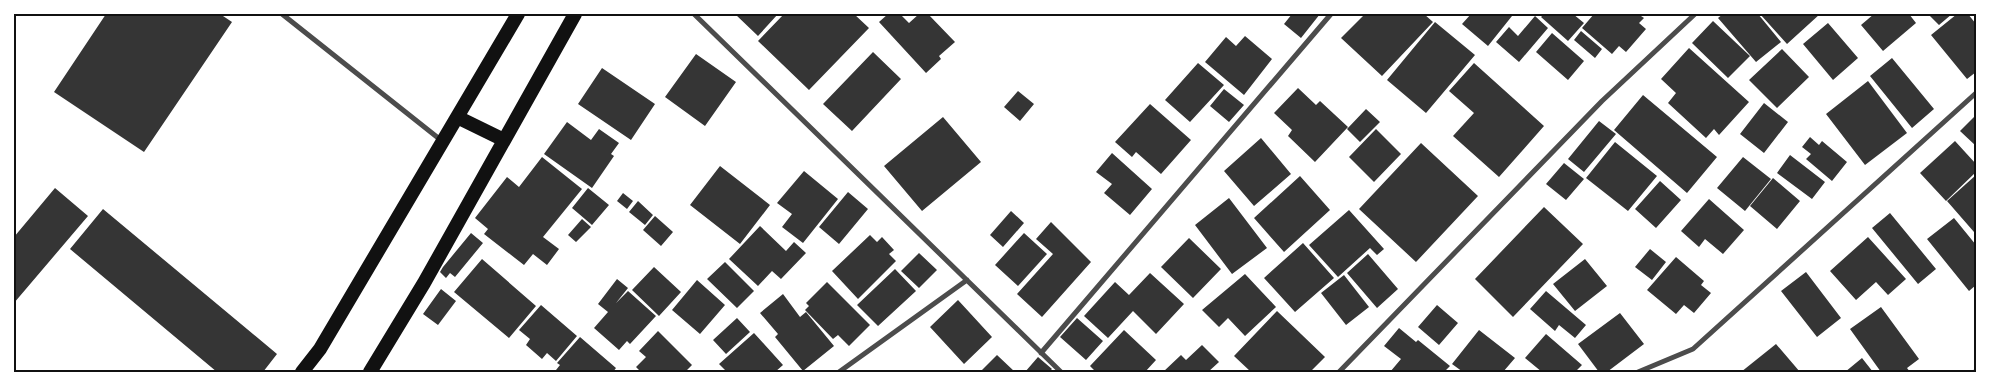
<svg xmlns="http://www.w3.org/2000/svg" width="1990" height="386" font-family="'DejaVu Sans',sans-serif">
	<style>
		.building { fill: #353535 }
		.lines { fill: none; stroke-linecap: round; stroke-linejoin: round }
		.minor { stroke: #4c4c4c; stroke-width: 5 }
		.trunk { stroke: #111; stroke-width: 14 }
		.neatline { fill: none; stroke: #111; stroke-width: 2 }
	</style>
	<rect width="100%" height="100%" fill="#fff"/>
	<path class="building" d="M106,14H220L232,22L144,152L54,92Z
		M735,14H778L758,36Z
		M784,14H854L869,28L809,90L758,41Z
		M888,14H900L909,23L919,14H928L955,42L939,56L941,59L926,73L879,22Z
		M1292,14H1320L1301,38L1284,24Z
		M1365,14H1424L1433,22L1382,76L1341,38Z
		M1471,14H1510L1512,16L1488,46L1462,24Z
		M1544,14H1573L1584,23L1568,41L1541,17Z
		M1594,14H1638L1644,18L1639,23L1646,29L1626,52L1619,46L1612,54L1582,28Z
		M1723,14H1758L1781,42L1756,62L1718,18Z
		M1760,14H1820L1787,44Z
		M1874,14H1909L1916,23L1883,51L1861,25Z
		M1928,14H1952L1939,25Z
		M1957,14H1968L1976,24V72L1967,79L1931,35Z
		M1535,16L1548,28L1519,62L1496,42L1509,27L1518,36Z
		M1713,21L1750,56L1728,78L1692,43Z
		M1435,22L1475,55L1426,113L1387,80Z
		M1828,23L1858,58L1833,80L1803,44Z
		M1581,31L1602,49L1595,58L1574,40Z
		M1552,33L1584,61L1568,80L1536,52Z
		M1245,36L1272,59L1244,95L1205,62L1226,37L1236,46Z
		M1689,48L1749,102L1719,135L1714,129L1706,138L1668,103L1676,93L1661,79Z
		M1782,49L1809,77L1777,108L1749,80Z
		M873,52L901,79L852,131L823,104Z
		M696,54L736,82L705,126L665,97Z
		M1892,58L1934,109L1912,128L1870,76Z
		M1198,63L1224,85L1190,122L1165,100Z
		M1474,63L1544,126L1499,177L1453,136L1474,113L1449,91Z
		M602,68L655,104L631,140L578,104Z
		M1868,81L1907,133L1865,165L1826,114Z
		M1298,88L1316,105L1320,101L1348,127L1315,162L1288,136L1292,130L1274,113Z
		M1224,89L1244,105L1229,122L1210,106Z
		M1018,91L1034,104L1020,121L1004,107Z
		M1643,95L1717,157L1687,193L1614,130Z
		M1764,103L1788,122L1764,153L1740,134Z
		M1150,104L1191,140L1161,174L1136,152L1132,157L1115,142Z
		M1366,109L1380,122L1360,142L1347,129Z
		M1976,115V146L1960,131Z
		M943,117L981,162L922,211L884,166Z
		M1599,121L1616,134L1584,172L1568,159Z
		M567,122L591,140L599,129L619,143L611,154L614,156L592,188L544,154Z
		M1376,129L1401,154L1374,182L1349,157Z
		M1810,137L1819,145L1822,141L1847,162L1832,181L1806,159L1811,154L1802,147Z
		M1261,138L1291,174L1254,206L1224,171Z
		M1955,141L1976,164V172L1946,201L1920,173Z
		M1615,142L1657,176L1628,211L1586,178Z
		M1421,143L1478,196L1416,262L1359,209Z
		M1112,153L1152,189L1130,215L1104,193L1112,184L1096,172Z
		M1790,155L1825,182L1812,199L1777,173Z
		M542,157L582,189L543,237L559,249L547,265L533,254L524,265L484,234L488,229L475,218L507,177L519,187Z
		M1743,157L1771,179L1745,211L1717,188Z
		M1564,163L1584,179L1566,200L1546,184Z
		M720,166L770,205L740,244L690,205Z
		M804,171L838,199L803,243L782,227L792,214L777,203Z
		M1976,175V230L1974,232L1947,201Z
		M1300,176L1330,210L1284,252L1254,218Z
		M1773,178L1800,201L1777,229L1750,206Z
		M1660,181L1681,200L1656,228L1635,209Z
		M55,188L88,216L14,303V237Z
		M588,188L609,205L592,225L572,208Z
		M848,192L868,209L839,244L819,227Z
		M623,193L633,201L627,209L617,201Z
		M1229,198L1267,248L1232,274L1195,225Z
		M1709,199L1744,230L1723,254L1705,239L1699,247L1681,231Z
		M638,201L653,215L645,225L629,212Z
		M1544,207L1583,244L1513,317L1475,279Z
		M103,209L277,354L263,372H217L70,249Z
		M1349,210L1384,249L1377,255L1370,248L1338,277L1309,245Z
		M1011,211L1024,223L1003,247L990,235Z
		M1890,213L1936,269L1918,284L1872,228Z
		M655,216L673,232L661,246L643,230Z
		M1954,218L1976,245V285L1969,291L1927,239Z
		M582,219L591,227L576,242L568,235Z
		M1051,222L1091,262L1042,317L1017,294L1053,254L1036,239Z
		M760,226L786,251L794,242L806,253L781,279L772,271L758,286L729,259Z
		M471,233L483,243L455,277L450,273L446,278L440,272L443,267Z
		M1024,233L1047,254L1018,286L995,265Z
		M870,235L877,242L882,237L894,250L889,254L896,261L858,299L832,271Z
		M1868,237L1906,279L1888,295L1876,282L1856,300L1830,271Z
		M1189,238L1221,269L1193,298L1161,267Z
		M1303,243L1334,278L1295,312L1264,278Z
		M1650,249L1666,262L1652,280L1635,267Z
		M919,253L937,270L919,288L901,271Z
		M1368,254L1398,289L1377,308L1347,273Z
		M1676,257L1704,281L1701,285L1711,293L1694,313L1684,305L1676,314L1647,290Z
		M482,259L536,306L509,338L454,292Z
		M1585,259L1607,286L1575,311L1553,284Z
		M725,262L754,291L737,308L707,279Z
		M654,267L681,292L659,316L632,290Z
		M895,269L916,291L878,326L857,305Z
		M1806,272L1841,318L1817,337L1781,291Z
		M1150,273L1184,304L1156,334L1133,311L1108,338L1084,316L1115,282L1129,295Z
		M1245,274L1276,307L1245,336L1228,318L1219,327L1202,310Z
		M1344,275L1369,307L1346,325L1321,293Z
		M617,279L628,288L616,303L628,291L656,316L630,344L627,341L619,350L594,328L608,312L598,304Z
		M697,280L725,305L700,334L672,310Z
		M827,282L870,325L849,346L838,335L833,339L805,310L809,306L806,303Z
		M441,289L456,301L438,325L423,314Z
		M1546,291L1586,325L1575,338L1559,325L1555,331L1530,309Z
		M783,294L800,317L806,312L834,346L803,371L775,337L778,334L760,313Z
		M958,300L992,337L964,364L930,327Z
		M541,305L577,336L556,361L547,353L542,359L526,345L530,339L519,330Z
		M1437,305L1458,323L1439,345L1418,327Z
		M1881,307L1919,359L1907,368L1910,372H1881L1850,329Z
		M1277,311L1325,357L1310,372H1251L1234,356Z
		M1620,313L1644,344L1607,372H1599L1578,344Z
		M737,318L750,332L726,354L713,340Z
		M1077,318L1103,341L1086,360L1060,337Z
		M1399,328L1416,342L1418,340L1450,366L1444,372H1390L1401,359L1384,346Z
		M1124,330L1156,360L1145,372H1096L1090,366Z
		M1479,330L1515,358L1503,372H1463L1452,364Z
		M658,331L692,365L685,372H641L636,367L646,357L639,351Z
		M754,333L783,365L775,372H727L719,364Z
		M1546,334L1582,365L1575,372H1542L1525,358Z
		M580,337L616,368L613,372H559L556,370L560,365L557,363Z
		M1776,344L1800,372H1741Z
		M1202,345L1219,362L1208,372H1163L1181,355L1186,360Z
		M997,355L1015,372H980Z
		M1038,357L1052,369L1049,372H1025Z
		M1862,358L1873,372H1845Z"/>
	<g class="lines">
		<path class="minor" d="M282,14L442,141
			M694,14L1061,372
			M1041,353L1331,14
			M839,372L967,280
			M1339,372L1602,101L1695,14
			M1638,372L1693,349L1976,93
			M1975,372L1976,371"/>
		<path class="trunk" d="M457,117L504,140
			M302,372L320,349L518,14
			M370,372L424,283L575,14"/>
	</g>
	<rect width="1990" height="386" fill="none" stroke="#ffffff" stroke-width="30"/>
	<rect x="15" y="15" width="1960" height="356" class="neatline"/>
</svg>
